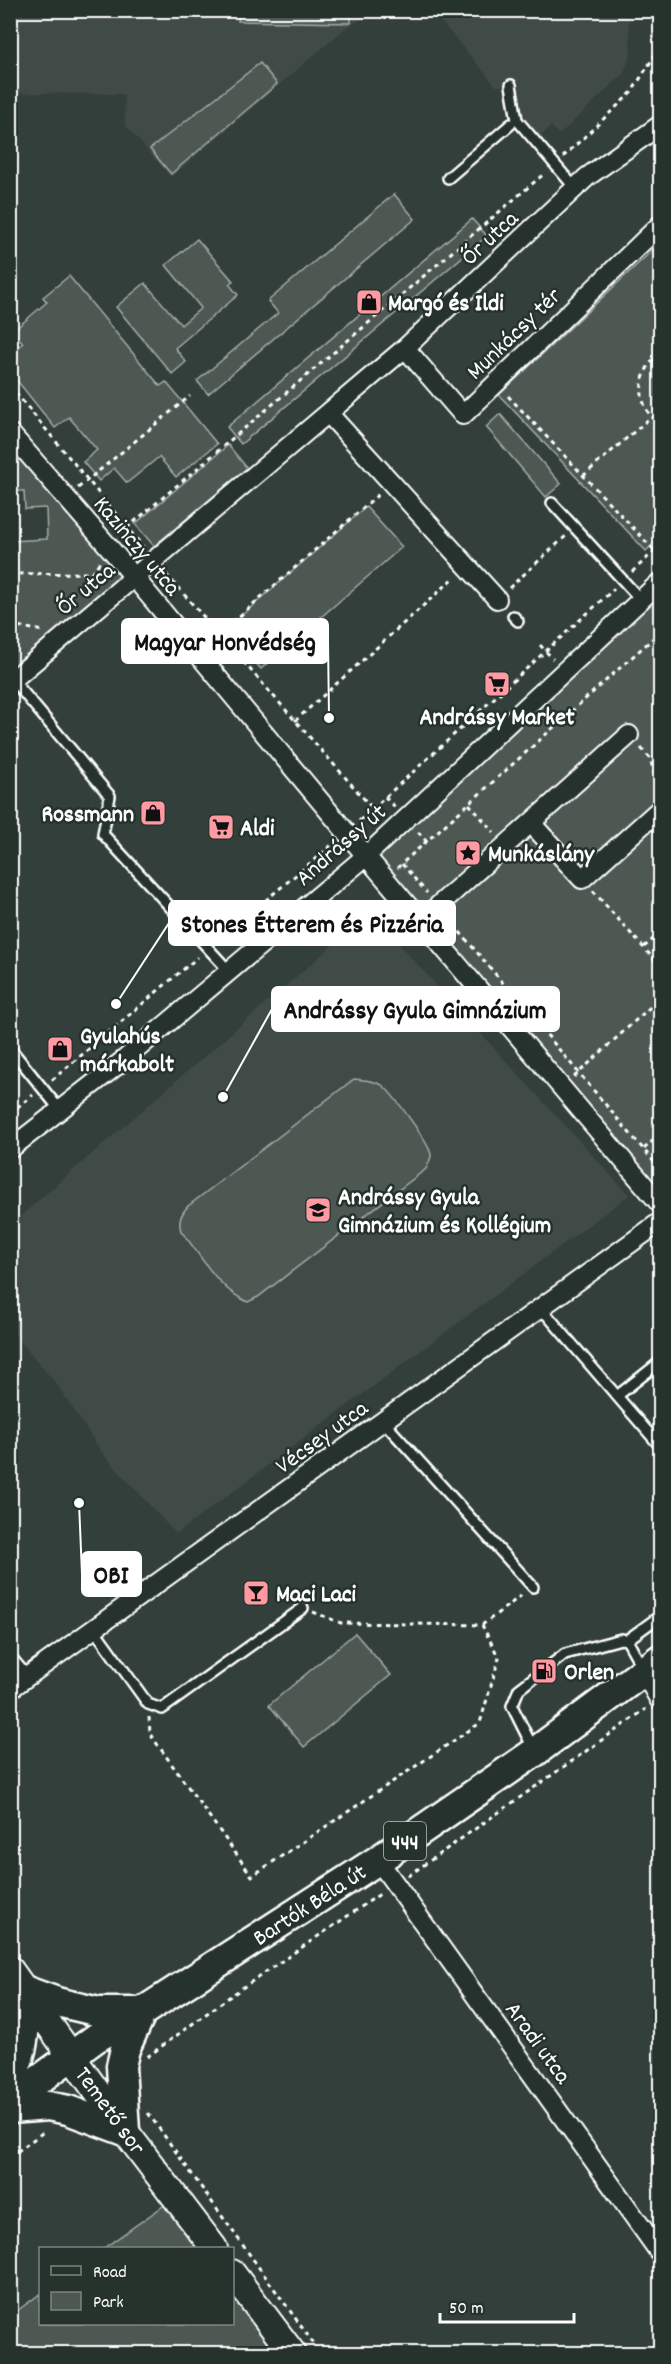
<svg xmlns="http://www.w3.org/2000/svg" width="671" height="2364" font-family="Dekko,sans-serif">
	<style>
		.built { fill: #404c47 }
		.green { fill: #4d5853; stroke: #a6aca9; stroke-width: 1.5 }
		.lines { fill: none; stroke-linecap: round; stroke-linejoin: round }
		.lane-casing { stroke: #fff; stroke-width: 14 }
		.street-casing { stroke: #fff; stroke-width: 22 }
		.secondary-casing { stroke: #fff; stroke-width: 30 }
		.primary-casing { stroke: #fff; stroke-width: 33 }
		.path { stroke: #fff; stroke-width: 3; stroke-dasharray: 4.5 4.5; stroke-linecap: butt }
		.lane { stroke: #26332d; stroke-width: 9 }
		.street { stroke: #26332d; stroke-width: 18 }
		.secondary { stroke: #26332d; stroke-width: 26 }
		.primary { stroke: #26332d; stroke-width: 28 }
		.labels { text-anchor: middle; stroke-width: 5; stroke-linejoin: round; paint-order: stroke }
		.shield { fill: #26332d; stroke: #bec2c0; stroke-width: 1.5 }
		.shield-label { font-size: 22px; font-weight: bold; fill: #fff }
		.street-label { font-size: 24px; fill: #fff; stroke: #26332d }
		.poi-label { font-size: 24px; font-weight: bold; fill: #fff; stroke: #26332d; text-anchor: start }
		.leader { fill: none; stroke: #fff; stroke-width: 2 }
		.callout-dot { fill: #fff; stroke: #26332d; stroke-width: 2 }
		.callout { fill: #fff; stroke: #fff; stroke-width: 2 }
		.callout-label { font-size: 26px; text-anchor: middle; font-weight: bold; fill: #111 }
	</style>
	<rect width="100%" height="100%" fill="#333f3a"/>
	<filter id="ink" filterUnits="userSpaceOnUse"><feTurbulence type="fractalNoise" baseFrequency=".0167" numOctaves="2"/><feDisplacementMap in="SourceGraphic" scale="12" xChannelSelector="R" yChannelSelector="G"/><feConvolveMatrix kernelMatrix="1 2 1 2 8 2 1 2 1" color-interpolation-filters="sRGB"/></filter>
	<g filter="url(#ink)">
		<path class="built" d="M11,11H376L347,27L171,177L125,125L124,94L11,93Z
			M432,11H628L631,54L623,74L559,135L551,126L540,137L523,118L517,85L496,86Z
			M370,913L629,1195L176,1534L102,1453L58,1386L11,1330L10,1225Z"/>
		<path class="green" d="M239,11H351V23L238,21Z
			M260,63L277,84L171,174L150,149Z
			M394,194L415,219L208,394L197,381L278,313L268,301Z
			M472,219L487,236L241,444L227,427Z
			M197,239L233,281L229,284L238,295L175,348L186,362L172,374L116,307L145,283L181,325L201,308L166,265Z
			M660,243V537L646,551L499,395Z
			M69,276L160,386L166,382L217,444L176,477L159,457L127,483L114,468L99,481L83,462L97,450L69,417L55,428L11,373V353L23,343L13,331L47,302L43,297Z
			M500,414L561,484L546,497L486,427Z
			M10,437L132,578L11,682V541L47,539L46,508L25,509L24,491H11Z
			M228,445L247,468L154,546L135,524Z
			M366,507L402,547L261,669L226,629Z
			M660,587V1199L369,856Z
			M354,1079C364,1080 373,1080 382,1085C391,1091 430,1144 431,1155C431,1159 428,1165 426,1169L258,1297L248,1302C218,1290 201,1255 181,1231C178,1221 181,1214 188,1206Z
			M355,1633L391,1675L304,1747L269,1705Z
			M173,2199L207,2248H104Z
			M233,2285L280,2353H11L10,2316L40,2294V2324H232Z"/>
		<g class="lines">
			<defs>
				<path id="lane" d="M511,85L517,120L575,188
					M448,178L511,124
					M552,503L641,600
					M513,616L518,621
					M13,680L110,796L103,834L229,971
					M10,1048L60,1110
					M541,1308L660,1446
					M617,1396L660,1362
					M383,1421L533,1587
					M94,1629L148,1704L162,1709L303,1608
					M627,1640L660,1616
					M10,1656L27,1676
					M534,1750L512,1706L519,1689L565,1654L621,1639L627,1640L642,1667"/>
				<path id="street" d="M405,348L463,415L660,225
					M329,414L497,599
					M10,433L114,553L366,856L660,1204
					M10,682L405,348L587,177L660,125
					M531,823L582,879L660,809
					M421,921L629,735
					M10,1149L125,1059L366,856L660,582
					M644,1672L660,1701
					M10,1689L660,1222
					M378,1860L660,2253"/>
				<path id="secondary" d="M10,1970L125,2131L214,2248
					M232,2273L293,2354"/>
				<path id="primary" d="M10,2081C26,2047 26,2026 24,1990L57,2002L99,2012H140
					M10,2101L96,2038L142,2012L378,1860L535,1752L660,1659
					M10,2109L48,2106L68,2110L125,2131L121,2066L125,2049L142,2012"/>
			</defs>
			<use href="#lane" class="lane-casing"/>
			<use href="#street" class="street-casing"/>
			<use href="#secondary" class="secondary-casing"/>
			<use href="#primary" class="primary-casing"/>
			<path class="path" d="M654,10L660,79
				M563,157L631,93L657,52
				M660,353C636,373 635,406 660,425
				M10,386L144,548
				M508,396L655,551
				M583,476L651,417
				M78,488L190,396
				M127,528L545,173
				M632,572L660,546
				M91,573L99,583
				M10,574L91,573L100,562
				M166,574L373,809
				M509,588L566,536
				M10,625L44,631
				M219,634L380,493
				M540,645L553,659
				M295,721L454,578
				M641,748L650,758L659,791
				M385,797L395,807
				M469,804L494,832
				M359,821L614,589
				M418,832L427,842
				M402,864L427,893
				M397,868L660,632
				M593,891L660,966
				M448,918L660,1169
				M217,941L334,843
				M644,947L653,939L660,947
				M574,1077L660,998
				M52,1080L198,957
				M10,1113L33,1095
				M644,1149L660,1134
				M313,1612L341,1623L482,1625L522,1595
				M149,1717L150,1734L252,1876L480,1723L499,1658L482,1625
				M408,1876L646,1709
				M147,2057L232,1995L380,1894
				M148,2113L321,2354
				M10,2157L46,2130"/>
			<use href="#lane" class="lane"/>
			<use href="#street" class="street"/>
			<use href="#secondary" class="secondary"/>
			<use href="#primary" class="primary"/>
		</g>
	</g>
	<defs>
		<symbol id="shop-square" viewBox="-11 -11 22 22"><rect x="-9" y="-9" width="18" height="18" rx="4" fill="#ff9aa2" stroke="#26332d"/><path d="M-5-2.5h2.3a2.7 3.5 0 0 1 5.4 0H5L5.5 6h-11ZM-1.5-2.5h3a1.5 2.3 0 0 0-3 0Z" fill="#111"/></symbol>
		<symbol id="supermarket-square" viewBox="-11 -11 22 22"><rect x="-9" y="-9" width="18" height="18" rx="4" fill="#ff9aa2" stroke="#26332d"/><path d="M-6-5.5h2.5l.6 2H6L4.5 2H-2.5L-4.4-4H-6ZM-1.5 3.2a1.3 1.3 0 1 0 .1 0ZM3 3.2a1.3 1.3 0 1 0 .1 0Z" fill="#111"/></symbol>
		<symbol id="sight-square" viewBox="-11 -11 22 22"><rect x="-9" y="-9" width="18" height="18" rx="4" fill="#ff9aa2" stroke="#26332d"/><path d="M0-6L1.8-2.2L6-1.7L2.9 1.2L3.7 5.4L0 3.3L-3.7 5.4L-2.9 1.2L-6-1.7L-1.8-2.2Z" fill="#111"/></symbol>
		<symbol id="school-square" viewBox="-11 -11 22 22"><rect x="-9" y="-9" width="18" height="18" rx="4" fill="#ff9aa2" stroke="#26332d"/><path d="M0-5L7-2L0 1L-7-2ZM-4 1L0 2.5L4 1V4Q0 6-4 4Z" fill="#111"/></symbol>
		<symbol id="bar-square" viewBox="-11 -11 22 22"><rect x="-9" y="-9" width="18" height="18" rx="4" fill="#ff9aa2" stroke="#26332d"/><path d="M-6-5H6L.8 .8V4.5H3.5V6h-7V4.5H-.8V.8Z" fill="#111"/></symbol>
		<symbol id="fuel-square" viewBox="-11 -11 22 22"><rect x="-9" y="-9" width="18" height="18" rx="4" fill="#ff9aa2" stroke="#26332d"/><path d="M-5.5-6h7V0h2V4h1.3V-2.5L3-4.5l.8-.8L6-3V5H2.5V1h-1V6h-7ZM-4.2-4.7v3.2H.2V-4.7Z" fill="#111"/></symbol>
	</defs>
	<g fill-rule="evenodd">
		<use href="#shop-square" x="354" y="287" width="30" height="30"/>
		<use href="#supermarket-square" x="482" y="669" width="30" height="30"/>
		<use href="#shop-square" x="138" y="798" width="30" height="30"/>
		<use href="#supermarket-square" x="206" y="812" width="30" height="30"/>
		<use href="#sight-square" x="453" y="838" width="30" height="30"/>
		<use href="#shop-square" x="45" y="1034" width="30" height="30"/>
		<use href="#school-square" x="303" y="1195" width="30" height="30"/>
		<use href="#bar-square" x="241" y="1578" width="30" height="30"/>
		<use href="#fuel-square" x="529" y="1656" width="30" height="30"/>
	</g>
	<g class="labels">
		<rect class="shield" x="384" y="1822" width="42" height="38" rx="4.5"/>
		<g class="shield-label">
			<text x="405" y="1849">444</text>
		</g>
		<g class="street-label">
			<text transform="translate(489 237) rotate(-43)" y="8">Őr utca</text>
			<text transform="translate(513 333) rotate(-44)" y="8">Munkácsy tér</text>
			<text transform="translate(138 545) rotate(50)" y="8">Kazinczy utca</text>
			<text transform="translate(85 588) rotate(-40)" y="8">Őr utca</text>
			<text transform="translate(340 844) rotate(-41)" y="8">Andrássy út</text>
			<text transform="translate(321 1436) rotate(-36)" y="8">Vécsey utca</text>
			<text transform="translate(309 1904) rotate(-33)" y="8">Bartók Béla út</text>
			<text transform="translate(539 2042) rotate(54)" y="8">Aradi utca</text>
			<text transform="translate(111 2110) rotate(54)" y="8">Temető sor</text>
		</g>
		<g class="poi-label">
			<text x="388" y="310">Margó és Ildi</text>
			<text x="497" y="724" text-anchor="middle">Andrássy Market</text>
			<text x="134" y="821" text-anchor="end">Rossmann</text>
			<text x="240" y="835">Aldi</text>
			<text x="488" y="861">Munkáslány</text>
			<text x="80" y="1043">Gyulahús<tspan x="80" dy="28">márkabolt</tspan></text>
			<text x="338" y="1204">Andrássy Gyula<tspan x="338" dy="28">Gimnázium és Kollégium</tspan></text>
			<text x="276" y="1601">Maci Laci</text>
			<text x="564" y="1679">Orlen</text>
		</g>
	</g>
	<path class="leader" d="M329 718L328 641M116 1004L169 923M223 1097L272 1009M79 1503L82 1574"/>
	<g class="callout-dot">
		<circle cx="329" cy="718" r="6"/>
		<circle cx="116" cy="1004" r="6"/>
		<circle cx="223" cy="1097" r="6"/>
		<circle cx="79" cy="1503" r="6"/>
	</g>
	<g class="callout">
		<rect x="122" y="619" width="206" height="44" rx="6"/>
		<rect x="169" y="901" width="286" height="44" rx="6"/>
		<rect x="272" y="987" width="287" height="44" rx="6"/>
		<rect x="82" y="1552" width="59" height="44" rx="6"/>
	</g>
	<g class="callout-label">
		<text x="225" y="650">Magyar Honvédség</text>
		<text x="312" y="932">Stones Étterem és Pizzéria</text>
		<text x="415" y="1018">Andrássy Gyula Gimnázium</text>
		<text x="111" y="1583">OBI</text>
	</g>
	<rect width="671" height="2364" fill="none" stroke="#26332d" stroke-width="36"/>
	<rect x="18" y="18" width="635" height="2328" fill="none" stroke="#fff" stroke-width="2" filter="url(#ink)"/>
	<rect x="39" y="2247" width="195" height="78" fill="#26332d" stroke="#7d8581" stroke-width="1.5"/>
	<rect x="51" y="2266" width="30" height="9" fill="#26332d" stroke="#7d8581" stroke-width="1.5"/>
	<text x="93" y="2277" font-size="18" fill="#ffffff">Road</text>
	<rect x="51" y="2292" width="30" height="18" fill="#4d5853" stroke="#7d8581" stroke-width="1.5"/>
	<text x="93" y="2307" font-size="18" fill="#ffffff">Park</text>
	<path d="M440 2313v9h134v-9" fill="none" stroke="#ffffff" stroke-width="3"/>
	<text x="449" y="2313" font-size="18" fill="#ffffff" stroke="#26332d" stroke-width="4.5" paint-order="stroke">50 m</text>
</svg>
